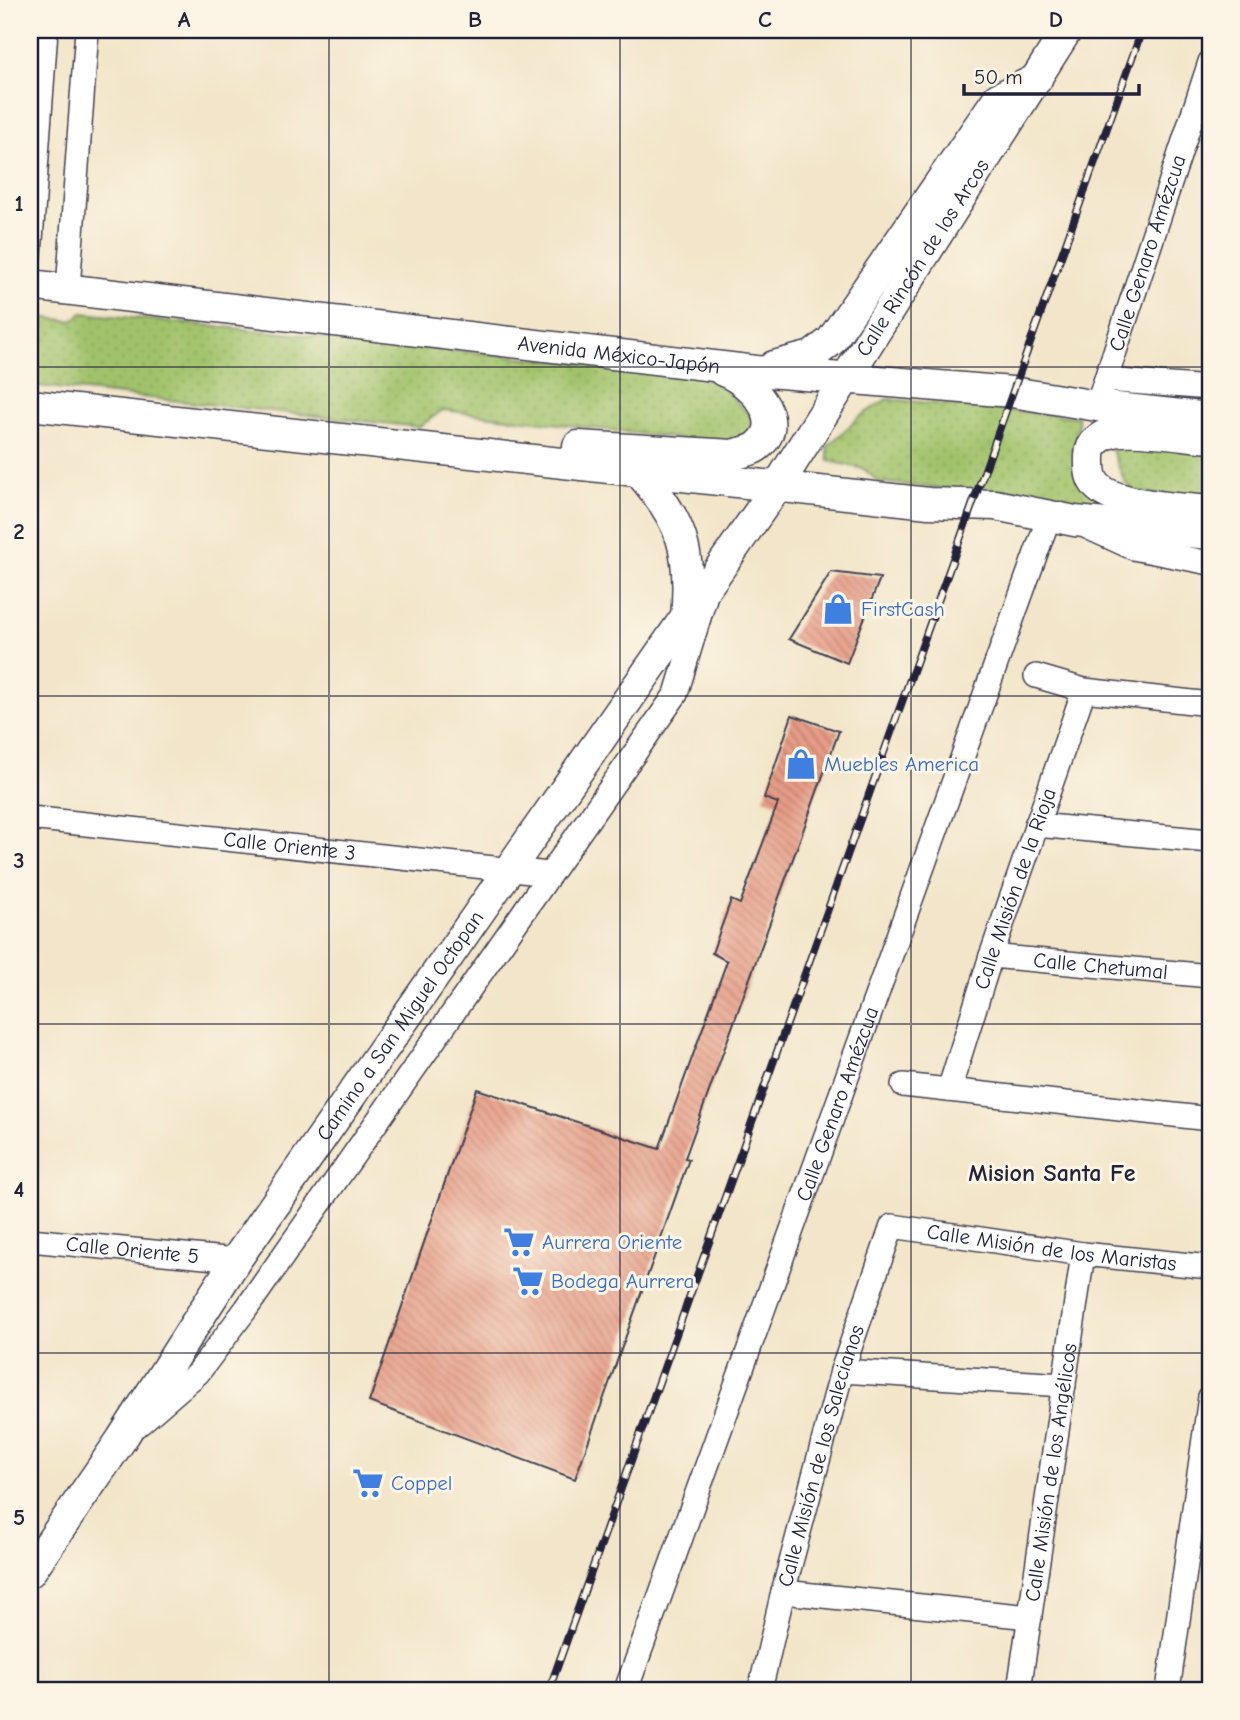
<svg xmlns="http://www.w3.org/2000/svg" width="1240" height="1720" font-family="'Comic Neue',sans-serif">
	<style>
		.park { fill: url(#park-dots); stroke: #627253; stroke-width: 2 }
		.building { fill: url(#building-back-hatch) }
		.lines { fill: none; stroke-linecap: round; stroke-linejoin: round }
		.minor-casing { stroke: #413f50; stroke-width: 26 }
		.major-casing { stroke: #413f50; stroke-width: 33 }
		.minor { stroke: #fff; stroke-width: 23 }
		.major { stroke: #fff; stroke-width: 30 }
		.rail-casing { stroke: #22223b; stroke-width: 8 }
		.rail { stroke: #fcf5e5; stroke-width: 5; stroke-dasharray: 16; stroke-linecap: butt }
		.grid { fill: none; stroke: #22223b; stroke-width: 2; stroke-opacity: 0.55 }
		.labels { text-anchor: middle; stroke-width: 6; stroke-linejoin: round; paint-order: stroke }
		.street-label { font-size: 21px; fill: #22223b; stroke: #fcf5e5 }
		.shop-label { font-size: 21px; fill: #366cbe; stroke: #fcf5e5; text-anchor: start }
		.quarter-label { font-size: 24px; font-weight: bold; fill: #22223b; stroke: #fcf5e5 }
		.neatline { fill: none; stroke: #22223b; stroke-width: 2.5 }
		.grid-label { font-size: 23px; text-anchor: middle; font-weight: bold; fill: #22223b }
	</style>
	<defs>
		<pattern id="park-dots" width="8" height="8" patternUnits="userSpaceOnUse" patternTransform="scale(1.75)"><rect width="8" height="8" fill="#a1c26b"/><path d="M2 2h.1M6 6h.1" fill="none" stroke="#8aa65e" stroke-width="1.8" stroke-linecap="round"/></pattern>
		<pattern id="building-back-hatch" width="6" height="6" patternUnits="userSpaceOnUse" patternTransform="scale(1.75)"><rect width="6" height="6" fill="#e79c86"/><path d="M-1 5l2 2M0 0l6 6M5-1l2 2" fill="none" stroke="#bb7f6f"/></pattern>
	</defs>
	<rect width="100%" height="100%" fill="#fcf5e5"/>
	<filter id="ink" filterUnits="userSpaceOnUse"><feTurbulence type="fractalNoise" baseFrequency=".0143" numOctaves="2"/><feDisplacementMap in="SourceGraphic" scale="14" xChannelSelector="R" yChannelSelector="G"/><feConvolveMatrix kernelMatrix="1 2 1 2 8 2 1 2 1" color-interpolation-filters="sRGB"/></filter>
	<filter id="wash" filterUnits="userSpaceOnUse"><feTurbulence type="fractalNoise" baseFrequency=".00686" numOctaves="4" result="noise"/><feDisplacementMap in="SourceGraphic" scale="28" xChannelSelector="R" yChannelSelector="G"/><feGaussianBlur stdDeviation="1.57" result="paint"/><feColorMatrix in="noise" values="0 0 0 0 0 0 0 0 0 0 0 0 0 0 0 0 0 1.4 0 .05"/><feComposite in="paint" operator="in"/></filter>
	<g filter="url(#wash)">
		<rect width="100%" height="100%" fill="#f2e5c9"/>
		<path class="park" d="M82,313L712,376L751,417L753,433L733,445L443,410L419,427L30,385V316L72,321Z
			M887,399L1078,417L1079,445L1105,505L879,482L864,469L829,461L827,447L859,417Z
			M1115,442L1210,445V501L1133,491L1125,482L1111,448Z"/>
		<g id="blocks">
			<path class="building" d="M831,572L880,578L847,663L789,639Z
				M792,715L839,731L685,1158L689,1159L575,1479L369,1402L477,1089L659,1149L727,961L712,953L731,900L740,904L778,803L764,798Z"/>
		</g>
	</g>
	<g filter="url(#ink)">
		<use href="#blocks" fill-opacity="0" stroke="#413f50" stroke-width="2"/>
		<g class="lines">
			<defs>
				<g id="minor">
					<path d="M30,254L46,30"/>
					<path d="M68,289L87,30"/>
					<path d="M1106,380L1210,388"/>
					<path id="s1" d="M1097,406L1210,62"/>
					<path d="M1087,527L1133,548L1210,563"/>
					<path d="M1036,676L1084,690L1210,704"/>
					<path id="s2" d="M30,818L549,874"/>
					<path d="M1036,825L1210,841"/>
					<path id="s3" d="M991,956L1210,976"/>
					<path d="M903,1085L1210,1119"/>
					<path id="s4" d="M949,1090L991,956L1084,690"/>
					<path id="s5" d="M30,1240L236,1260"/>
					<path d="M842,1371L1064,1385"/>
					<path d="M139,1424L198,1373L246,1309L676,694L705,598"/>
					<path d="M783,1592L1030,1617"/>
					<path id="s6" d="M626,1690L1049,517"/>
					<path id="s7" d="M760,1690L783,1592L842,1371L892,1226L1083,1254L1210,1267"/>
					<path id="s8" d="M1019,1690L1083,1254"/>
					<path d="M1168,1690L1210,1397"/>
				</g>
				<g id="major">
					<path id="s9" d="M30,285L756,371L1012,392L1097,406L1210,418"/>
					<path d="M774,366L812,356L831,341L998,98L1037,79"/>
					<path d="M30,405L929,503L995,505L1075,521L1210,534"/>
					<path d="M1210,438C1186,436 1135,427 1114,432C1103,434 1090,442 1090,456C1090,464 1089,474 1094,482C1109,507 1183,508 1210,511"/>
					<path d="M578,446L733,455C741,452 753,451 759,445C789,420 748,379 723,371"/>
					<path d="M639,472C683,522 692,551 686,618"/>
					<path id="s10" d="M30,1572L121,1440L236,1260L778,485L1067,30"/>
				</g>
			</defs>
			<use href="#minor" class="minor-casing"/>
			<use href="#major" class="major-casing"/>
			<use href="#minor" class="minor"/>
			<use href="#major" class="major"/>
			<defs>
				<path id="rail" d="M549,1690L1142,30"/>
			</defs>
			<use href="#rail" class="rail-casing"/>
			<use href="#rail" class="rail"/>
		</g>
	</g>
	<path class="grid" d="M329,30V1690M620,30V1690M911,30V1690M30,367H1210M30,696H1210M30,1024H1210M30,1353H1210"/>
	<defs>
		<symbol id="shop-bare" viewBox="-9 -9 18 18"><path d="M-5-2.5h2.3a2.7 3.5 0 0 1 5.4 0H5L5.5 6h-11ZM-1.5-2.5h3a1.5 2.3 0 0 0-3 0Z" fill="#3f7fe0" stroke="#fcf5e5" stroke-width="2.5" paint-order="stroke"/></symbol>
		<symbol id="supermarket-bare" viewBox="-9 -9 18 18"><path d="M-6-5.5h2.5l.6 2H6L4.5 2H-2.5L-4.4-4H-6ZM-1.5 3.2a1.3 1.3 0 1 0 .1 0ZM3 3.2a1.3 1.3 0 1 0 .1 0Z" fill="#3f7fe0" stroke="#fcf5e5" stroke-width="2.5" paint-order="stroke"/></symbol>
	</defs>
	<g fill-rule="evenodd">
		<use href="#shop-bare" x="816" y="587" width="44" height="44"/>
		<use href="#shop-bare" x="779" y="742" width="44" height="44"/>
		<use href="#supermarket-bare" x="497" y="1220" width="44" height="44"/>
		<use href="#supermarket-bare" x="506" y="1259" width="44" height="44"/>
		<use href="#supermarket-bare" x="346" y="1461" width="44" height="44"/>
	</g>
	<g class="labels">
		<g class="street-label">
			<text dy="7" stroke="none"><textPath href="#s1" startOffset="161">Calle Genaro Amézcua</textPath></text>
			<text dy="7" stroke="none"><textPath href="#s10" startOffset="1589">Calle Rincón de los Arcos</textPath></text>
			<text dy="7" stroke="none"><textPath href="#s9" startOffset="593">Avenida México-Japón</textPath></text>
			<text dy="7" stroke="none"><textPath href="#s2" startOffset="261">Calle Oriente 3</textPath></text>
			<text dy="7" stroke="none"><textPath href="#s4" startOffset="212">Calle Misión de la Rioja</textPath></text>
			<text dy="7" stroke="none"><textPath href="#s3" startOffset="110">Calle Chetumal</textPath></text>
			<text dy="7" stroke="none"><textPath href="#s10" startOffset="660">Camino a San Miguel Octopan</textPath></text>
			<text dy="7" stroke="none"><textPath href="#s6" startOffset="623">Calle Genaro Amézcua</textPath></text>
			<text dy="7" stroke="none"><textPath href="#s7" startOffset="644">Calle Misión de los Maristas</textPath></text>
			<text dy="7" stroke="none"><textPath href="#s5" startOffset="103">Calle Oriente 5</textPath></text>
			<text dy="7" stroke="none"><textPath href="#s7" startOffset="242">Calle Misión de los Salecianos</textPath></text>
			<text dy="7" stroke="none"><textPath href="#s8" startOffset="220">Calle Misión de los Angélicos</textPath></text>
		</g>
		<g class="shop-label">
			<text x="861" y="616">FirstCash</text>
			<text x="824" y="771">Muebles America</text>
			<text x="542" y="1249">Aurrera Oriente</text>
			<text x="551" y="1288">Bodega Aurrera</text>
			<text x="391" y="1490">Coppel</text>
		</g>
		<g class="quarter-label">
			<text x="1052" y="1181">Mision Santa Fe</text>
		</g>
	</g>
	<rect width="1240" height="1720" fill="none" stroke="#fcf5e5" stroke-width="77"/>
	<path d="M964 84v10h175v-10" fill="none" stroke="#22223b" stroke-width="3.5"/>
	<text x="974" y="84" font-size="21" fill="#22223b" stroke="#fcf5e5" stroke-width="5" paint-order="stroke">50 m</text>
	<rect x="38" y="38" width="1164" height="1644" class="neatline"/>
	<g class="grid-label">
		<text x="184" y="27">A</text>
		<text x="475" y="27">B</text>
		<text x="765" y="27">C</text>
		<text x="1056" y="27">D</text>
		<text x="19" y="211">1</text>
		<text x="19" y="539">2</text>
		<text x="19" y="868">3</text>
		<text x="19" y="1197">4</text>
		<text x="19" y="1525">5</text>
	</g>
</svg>
